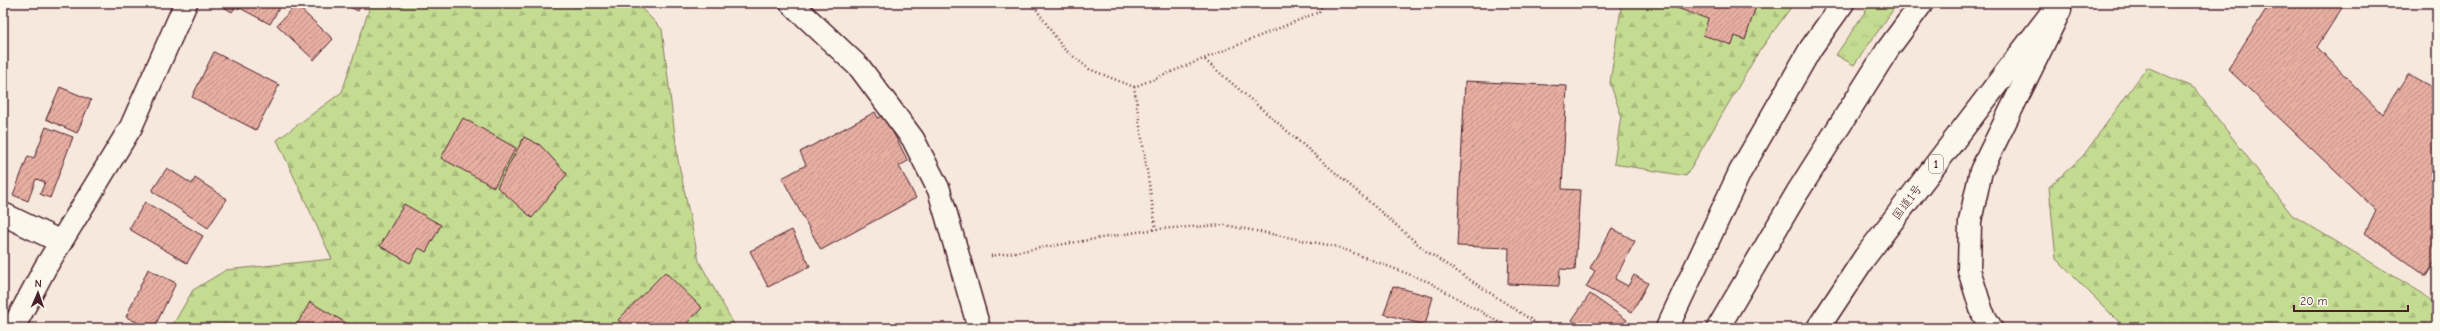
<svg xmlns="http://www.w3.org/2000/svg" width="2440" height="331" font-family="'Comic Neue','Klee One',sans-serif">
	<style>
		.grass { fill: url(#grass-tufts); stroke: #877e5e }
		.forest { fill: url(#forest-firs); stroke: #877e5e }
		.building { fill: url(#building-hatch); stroke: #4a1f2b }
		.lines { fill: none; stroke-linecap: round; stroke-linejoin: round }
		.street-casing { stroke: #4a1f2b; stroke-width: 25 }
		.secondary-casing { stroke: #4a1f2b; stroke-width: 25 }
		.highway-casing { stroke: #4a1f2b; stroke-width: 25 }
		.path { stroke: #4a1f2b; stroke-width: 2.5; stroke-dasharray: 1 3; stroke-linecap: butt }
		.street { stroke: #fbf7ec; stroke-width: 22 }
		.secondary { stroke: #fbf7ec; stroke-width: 22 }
		.highway { stroke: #fbf7ec; stroke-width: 22 }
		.labels { text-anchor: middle; stroke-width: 4; stroke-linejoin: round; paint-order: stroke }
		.shield { fill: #fbf7ec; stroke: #7f6065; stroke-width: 1 }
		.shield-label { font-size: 11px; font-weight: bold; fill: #4a1f2b }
		.street-label { font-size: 12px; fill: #4a1f2b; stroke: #fbf7ec }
	</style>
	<defs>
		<pattern id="grass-tufts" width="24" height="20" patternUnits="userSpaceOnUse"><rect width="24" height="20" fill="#c4dc92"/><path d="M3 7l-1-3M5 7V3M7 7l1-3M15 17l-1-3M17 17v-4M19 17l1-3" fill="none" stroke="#aabc7e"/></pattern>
		<pattern id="forest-firs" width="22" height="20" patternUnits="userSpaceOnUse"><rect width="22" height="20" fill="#c4dc92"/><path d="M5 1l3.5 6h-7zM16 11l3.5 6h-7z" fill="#aabc7e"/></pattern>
		<pattern id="building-hatch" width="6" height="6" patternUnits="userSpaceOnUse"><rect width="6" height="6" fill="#e7aea2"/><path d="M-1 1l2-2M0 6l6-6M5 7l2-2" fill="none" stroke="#bd8d84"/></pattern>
	</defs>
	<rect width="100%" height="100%" fill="#f7e8dd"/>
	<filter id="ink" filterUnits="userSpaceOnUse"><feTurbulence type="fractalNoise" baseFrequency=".025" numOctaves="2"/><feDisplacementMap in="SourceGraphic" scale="8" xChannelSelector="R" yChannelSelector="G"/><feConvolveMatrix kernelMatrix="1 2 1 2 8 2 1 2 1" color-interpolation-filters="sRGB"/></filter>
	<g filter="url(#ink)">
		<path class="grass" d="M1871,3H1898L1854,65L1836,55Z"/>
		<path class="forest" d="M371,3H636L662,29L678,160L699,261L736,328H171L193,290L226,270L332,259L277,140L342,92Z
			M1614,3H1794L1758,53L1686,176L1614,164L1621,115L1610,83L1621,8Z
			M2147,67L2194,88L2292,215L2422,293L2437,305V328H2125L2056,259L2049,187L2083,156Z"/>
		<path class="building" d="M217,3H282L270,24L236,6L232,12Z
			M342,3H362L358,11Z
			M1675,3H1757L1745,40L1735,36L1732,45L1703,35L1708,19L1674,7Z
			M2270,3H2345L2317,47L2382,114L2408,74L2437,90V259L2426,276L2365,233L2376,210L2228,69Z
			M296,5L333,39L314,60L277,25Z
			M214,52L279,85L256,130L192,97Z
			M1465,81L1567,86L1562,189L1580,190L1575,270L1560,269L1559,286L1508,284L1509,248L1457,246Z
			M60,87L91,100L77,133L46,119Z
			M875,112L878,118L884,115L908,161L899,166L916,198L821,250L782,178L806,165L800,152Z
			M463,118L516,148L494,187L441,158Z
			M46,127L73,137L50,198L40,194L45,182L36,179L28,201L13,195L28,156L34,158Z
			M524,137L540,145L567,174L532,218L497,187Z
			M167,168L192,184L195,178L227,199L208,228L152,191Z
			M145,202L203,236L187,263L129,229Z
			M404,204L441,225L426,252L419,248L410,263L380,246Z
			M1612,228L1635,241L1615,279L1628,286L1634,275L1648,283L1632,312L1586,287L1595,271L1590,268Z
			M792,230L810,266L768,287L750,251Z
			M148,269L176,283L154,328H149L126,317Z
			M665,272L702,308L682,328H627L618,320Z
			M1393,286L1433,297L1425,325L1384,314Z
			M1590,294L1627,320L1621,328H1573L1576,323L1572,320Z
			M310,302L355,328H295Z"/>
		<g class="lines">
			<defs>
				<path id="street" d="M791,3L860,68L913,139L939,190L979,328
					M3,214L61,242
					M13,328L45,268L131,127L186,3"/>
				<path id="secondary" d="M1991,328L1982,312L1969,270L1970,221L1981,171L2060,10"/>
				<path id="highway" d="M1667,328L1740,172L1811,48L1843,3
					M1718,328L1797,193L1888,49L1922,3
					M1818,328L1865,257L2059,3"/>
			</defs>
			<use href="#street" class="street-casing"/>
			<use href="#secondary" class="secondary-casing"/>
			<use href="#highway" class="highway-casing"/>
			<path class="path" d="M1032,3L1063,48L1089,69L1134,87L1156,229
				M1205,60L1426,251L1536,323L1537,328
				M1134,87L1319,12L1323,3
				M991,256L1156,229L1225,225L1338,247L1429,282L1509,328"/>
			<use href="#street" class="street"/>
			<use href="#secondary" class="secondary"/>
			<use href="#highway" class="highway"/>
		</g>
	</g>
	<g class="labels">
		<rect class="shield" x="1929" y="155" width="14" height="18" rx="3"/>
		<g class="shield-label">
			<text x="1936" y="168">1</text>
		</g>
		<g class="street-label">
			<text transform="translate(1907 202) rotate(-53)" y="4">国道1号</text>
		</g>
	</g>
	<rect width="2440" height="331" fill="none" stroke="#fbf7ec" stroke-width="16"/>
	<rect x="8" y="8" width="2424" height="315" fill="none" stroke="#4a1f2b" stroke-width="1.5" filter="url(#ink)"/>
	<g transform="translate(38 293) rotate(2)" stroke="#fbf7ec" stroke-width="3" paint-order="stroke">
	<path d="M0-3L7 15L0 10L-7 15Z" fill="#4a1f2b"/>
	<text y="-6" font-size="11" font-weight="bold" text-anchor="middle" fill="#4a1f2b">N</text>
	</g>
	<path d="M2294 305v6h114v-6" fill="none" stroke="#4a1f2b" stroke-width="2"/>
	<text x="2300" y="305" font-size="12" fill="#4a1f2b" stroke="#fbf7ec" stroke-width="3" paint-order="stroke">20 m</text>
</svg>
